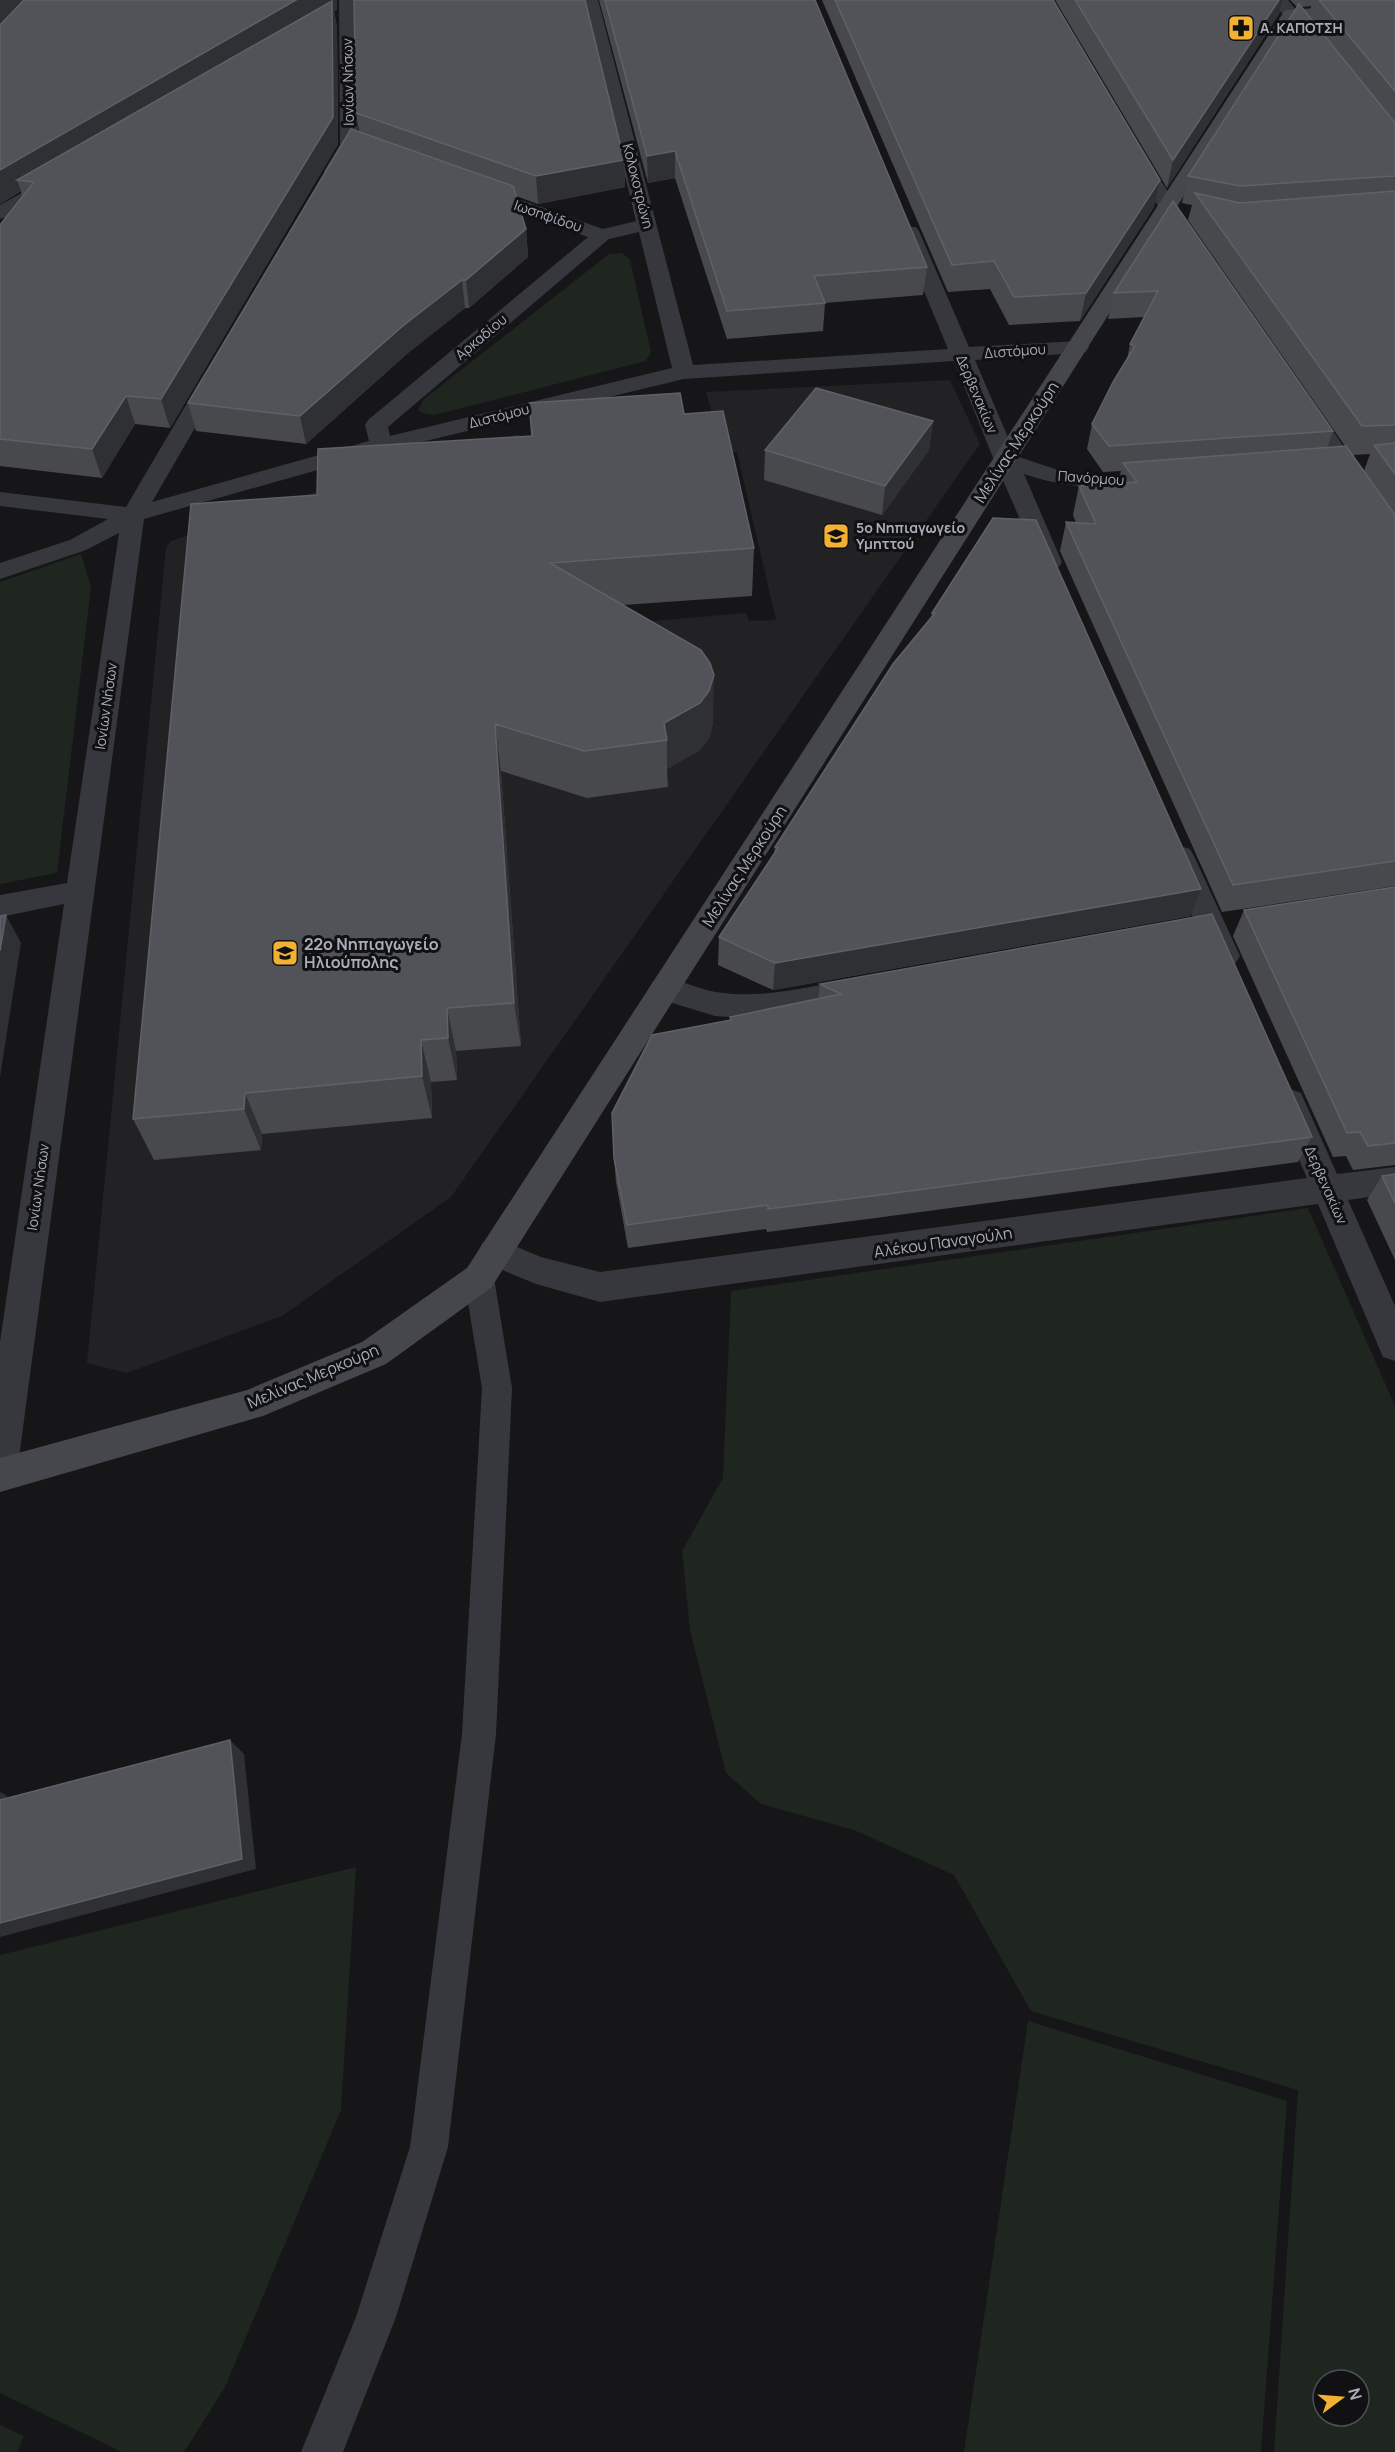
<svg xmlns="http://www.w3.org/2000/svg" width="1395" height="2452" font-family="Manrope,sans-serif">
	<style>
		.built { fill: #222225 }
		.green { fill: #1e261f; fill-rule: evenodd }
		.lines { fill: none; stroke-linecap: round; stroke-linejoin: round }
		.lane { fill: #37383d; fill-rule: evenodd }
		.street { fill: #37383d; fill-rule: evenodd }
		.secondary { fill: #45474d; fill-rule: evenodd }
		.wall { fill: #47494d; fill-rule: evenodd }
		.shaded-wall { fill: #2f3033 }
		.building { fill: #525359; stroke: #5f6168; stroke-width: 1.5 }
		.labels { text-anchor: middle; stroke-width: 6; stroke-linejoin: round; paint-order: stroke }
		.far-poi-label { font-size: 14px; font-weight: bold; fill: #a8adb8; stroke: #111113; text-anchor: start }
		.far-street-label { font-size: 14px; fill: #a8adb8; stroke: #111113 }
		.street-label { font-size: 16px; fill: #a8adb8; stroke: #111113 }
		.poi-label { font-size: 16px; font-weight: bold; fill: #a8adb8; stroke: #111113; text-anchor: start }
	</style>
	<rect width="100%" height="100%" fill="#161618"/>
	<path class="built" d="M950,380L980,444L451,1197L282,1316L127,1373L87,1363L166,548L171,541L395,465L519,434L543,623L653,628L652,621L746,613L749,621L776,620L737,452L723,453L706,392Z"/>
	<path class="green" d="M622,253L630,260L651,352L646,361L435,415L422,413L418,410L424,399L609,254Z
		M81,554L91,587L57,873L0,884V582Z
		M1308,1208L1395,1406V2452H1274L1298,2090L1031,2011L954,1875L854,1830L761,1804L726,1773L690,1630L682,1551L723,1478L731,1291ZM1323,2380H1359V2416H1323Z
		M356,1867L341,2110L225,2387L184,2452H122L0,2393V1955Z
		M1028,2021L1287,2101L1261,2452H964Z
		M0,2425L24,2436L17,2452H0Z"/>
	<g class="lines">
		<path class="lane" d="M479,1265L489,1269L494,1278L512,1388L496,1734L448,2147L396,2317L343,2452H301L356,2317L410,2147L462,1734L482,1388L464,1278L469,1269Z"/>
		<path class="street" d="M339,0H355L358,145L341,175H327L324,171L340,145Z
			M582,0H598L693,365L948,349L899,231L902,227H916L919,231L969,347L1078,341L1086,342L1089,347L1086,352L1078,353L975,360L1016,456L1058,470L1112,475L1163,471L1171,473L1175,478L1171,483L1163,485C1115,489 1070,490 1024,474L1062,562L1059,567L1050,570L1041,567L994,460L954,361L684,379L388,450L144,519L18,1465L13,1477L0,1482V1342L64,904L0,917V895L67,883L119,533L86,550L0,579V563L70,540L108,519L0,506V492L126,507L203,376L206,371L214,369L222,371L225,376L152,502L369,441L365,425L368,420L588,237L471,195L468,191L471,187H485L603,229L636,221ZM639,232L672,368L390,436L388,427L609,239Z
			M1271,0H1288L1322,41L1325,45L1322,49H1310Z
			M1135,148L1142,150L1144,154L1197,237L1194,241H1180L1177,237L1126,154L1128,150Z
			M58,173L65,175L68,179L65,183L7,217L0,219V205Z
			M1304,398L1312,400L1395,522V547L1387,545L1293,405L1296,400Z
			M1180,846L1190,849L1194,856L1240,956L1235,964L1225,967L1215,964L1210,956L1166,856L1170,849Z
			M863,977L874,980L878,988L874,996L759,1019L715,1016L653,997L649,989L653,981C674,974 695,989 716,992C765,1000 815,985 863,977Z
			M1290,1089L1301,1093L1337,1174L1395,1167V1193L1348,1200L1395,1306V1361L1383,1357L1318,1204L600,1302L536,1284L483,1262L478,1252L483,1242L495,1238L541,1257L600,1272L1307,1178L1274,1102L1279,1093Z"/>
		<path class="secondary" d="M1395,3V13L1296,19L491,1288L386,1364L263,1416L0,1492V1458L247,1390L362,1342L467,1268L1285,10Z"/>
	</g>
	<path class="wall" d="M0,0H337V10L334,11L337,27L338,144L170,428L135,424L102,478L0,466V225L22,197L21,191L0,204Z
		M599,0H815L927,267L923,295L825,303L823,331L727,339L675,178L648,183Z
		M822,0H1053L1154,207L1080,321L1009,325L990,289L948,292Z
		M1055,0H1283L1279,14L1167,188Z
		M1290,0H1395V886L1222,912L1060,551L1066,522L1076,523L1073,515L1079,486L1118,483L1121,471L1103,472L1087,449L1092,424L1127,360L1130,344L1144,317L1108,319L1114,293L1173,201L1333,431L1327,448L1345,446L1188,220L1192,205L1182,203L1188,176L1297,7ZM1311,6L1309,16L1301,7ZM1370,454L1364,471L1352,455Z
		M356,113L624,160L625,187L538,204L516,196L526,229L528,257L469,308H465L408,353L306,444L196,431L188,403L359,132Z
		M529,403L684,414L754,548L752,596L623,605L713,723L709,738L700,750L667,769L668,787L587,798L501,771L521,1046L456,1051L457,1080L431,1082L432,1118L262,1134L261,1150L154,1160L133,1119L317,495L532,436Z
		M933,421L929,450L882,515L764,480L765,450Z
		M993,518L1191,916L773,990L718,965L719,937L774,854L775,847L931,618L932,613Z
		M1395,887V1165L1353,1170L1346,1156L1333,1157L1233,936L1244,910Z
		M820,984L1312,1137L1298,1162L868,1219L767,1232L766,1229L628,1248L616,1182L614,1158L730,1020V1017L818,999Z
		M1395,1174V1260L1367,1200L1382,1176Z"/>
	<path class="shaded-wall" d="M0,0H33L0,35Z
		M296,0H337V10L334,11L337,27L338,144L170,428L161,399L34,182L17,180L21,191L0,204V170Z
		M1279,0H1283L1279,14L1167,188L1173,160Z
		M675,151V178L648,183L647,156Z
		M624,160L625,187L538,204L536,176Z
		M1160,180L1154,207L1080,321L1086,293Z
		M526,229L528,257L469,308L466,280Z
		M462,280L465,308L408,353L306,444L300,416L404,325Z
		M126,396L135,424L102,478L92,449Z
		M933,421L929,450L882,515L885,486Z
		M714,675L713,723L709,738L700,750L667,769V740L664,723Z
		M495,724L501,771L521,1046L514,1003Z
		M1201,889L1191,916L773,990L775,963Z
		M6,915L21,943L0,1077V951Z
		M447,1008L456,1051L457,1080L448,1038Z
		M421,1040L431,1082L432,1118L422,1076Z
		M245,1093L262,1134L261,1150L244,1109Z
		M230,1740L244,1754L256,1869L0,1937V1923Z
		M0,1792L7,1796L8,1816L0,1811Z"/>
	<path class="building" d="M24,0H296L0,170V25Z
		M354,0H585L624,160L536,176L356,113Z
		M605,0H815L927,267L814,276L825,303L727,311L675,151L647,156Z
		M835,0H1053L1160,180L1086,293L1014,297L994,261L952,265Z
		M1075,0H1279L1173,160Z
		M1319,0H1395V91Z
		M332,1L333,117L161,399L126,396L92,449L0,439V225L34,182L17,180Z
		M1299,4L1395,123V176L1240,186L1188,176Z
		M351,129L513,186L526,229L466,280H462L404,325L300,416L188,403Z
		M1395,191V425L1362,426L1195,193L1240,203Z
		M1173,201L1333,431L1109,446L1092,424L1113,382L1135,346L1130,344L1158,291L1114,293Z
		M816,388L933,421L885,486L765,450Z
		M680,393L684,414L723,411L754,548L550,563L701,650L710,663L714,675L709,691L700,703L664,723L667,740L584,751L495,724L514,1003L447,1008L448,1038L421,1040L422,1076L245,1093L244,1109L133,1119L191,504L317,495L318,449L532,436L529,403Z
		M1395,443V474L1374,445Z
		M1346,446L1395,515V861L1233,885L1066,522L1096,524L1079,486L1137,482L1123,463Z
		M993,518L1036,520L1201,889L775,963L719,937L778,848L775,847L893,664L935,613H932Z
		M1395,887V1143L1368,1146L1360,1132L1347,1133L1244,910Z
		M1212,914L1312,1137L872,1196L768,1209V1205L627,1225L614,1158L612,1113L652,1035L731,1020L730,1017L841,994L820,984Z
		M6,915L0,951V916Z
		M1395,1174V1203L1382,1176Z
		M230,1740L242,1859L0,1923V1800Z"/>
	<defs>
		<symbol id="pharmacy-square" viewBox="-11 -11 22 22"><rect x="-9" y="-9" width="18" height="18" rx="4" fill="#f2b134" stroke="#111113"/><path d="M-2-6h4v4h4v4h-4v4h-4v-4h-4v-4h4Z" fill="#111"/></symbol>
		<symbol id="school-square" viewBox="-11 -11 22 22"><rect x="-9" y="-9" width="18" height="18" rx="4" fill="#f2b134" stroke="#111113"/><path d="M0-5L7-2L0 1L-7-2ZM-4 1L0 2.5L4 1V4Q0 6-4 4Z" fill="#111"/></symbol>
	</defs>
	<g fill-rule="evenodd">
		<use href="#pharmacy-square" x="1226" y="13" width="30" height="30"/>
		<use href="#school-square" x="821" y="521" width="30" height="30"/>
		<use href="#school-square" x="270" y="938" width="30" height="30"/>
	</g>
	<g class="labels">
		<g class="far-poi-label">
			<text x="1260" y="33">Α. ΚΑΠΟΤΣΗ</text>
			<text x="856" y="533">5ο Νηπιαγωγείο<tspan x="856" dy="16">Υμηττού</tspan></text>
		</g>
		<g class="far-street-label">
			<text transform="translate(348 82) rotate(-91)" y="5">Ιονίων Νήσων</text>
			<text transform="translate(638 186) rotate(76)" y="5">Κολοκοτρώνη</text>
			<text transform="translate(548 216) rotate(19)" y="5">Ιωσηφίδου</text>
			<text transform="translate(481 337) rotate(-40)" y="5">Αρκαδίου</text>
			<text transform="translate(1015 351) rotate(-4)" y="5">Διστόμου</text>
			<text transform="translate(977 394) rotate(67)" y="5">Δερβενακίων</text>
			<text transform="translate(499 416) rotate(-14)" y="5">Διστόμου</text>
			<text transform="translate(1091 478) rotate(4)" y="5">Πανόρμου</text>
			<text transform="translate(106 706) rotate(-82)" y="5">Ιονίων Νήσων</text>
			<text transform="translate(1326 1185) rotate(66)" y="5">Δερβενακίων</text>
			<text transform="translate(38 1187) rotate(-82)" y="5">Ιονίων Νήσων</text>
		</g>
		<g class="street-label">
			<text transform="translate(1016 442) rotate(-57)" y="6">Μελίνας Μερκούρη</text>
			<text transform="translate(744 866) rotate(-57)" y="6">Μελίνας Μερκούρη</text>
			<text transform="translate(943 1242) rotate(-8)" y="6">Αλέκου Παναγούλη</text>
			<text transform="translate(313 1376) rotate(-23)" y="6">Μελίνας Μερκούρη</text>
		</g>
		<g class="poi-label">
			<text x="304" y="950">22ο Νηπιαγωγείο<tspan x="304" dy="18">Ηλιούπολης</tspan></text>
		</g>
	</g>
	<g transform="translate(1341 2398) rotate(74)"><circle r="28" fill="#111113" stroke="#4d4f55" stroke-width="1.5"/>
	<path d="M0-4.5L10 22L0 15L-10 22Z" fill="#f2b134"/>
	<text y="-9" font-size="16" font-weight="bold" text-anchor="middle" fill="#a8adb8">N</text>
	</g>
</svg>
